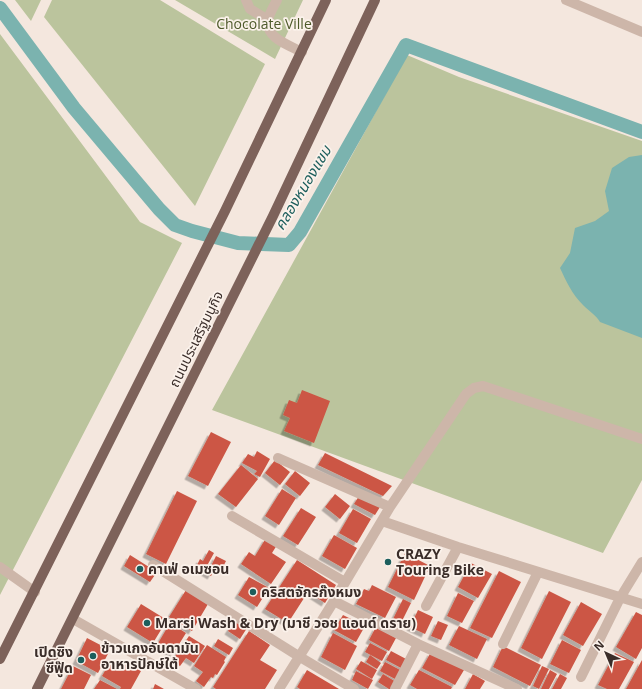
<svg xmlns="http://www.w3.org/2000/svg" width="642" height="689" font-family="'Open Sans','Noto Sans Thai',sans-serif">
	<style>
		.green { fill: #bbc49d }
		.water { fill: #7bb3af }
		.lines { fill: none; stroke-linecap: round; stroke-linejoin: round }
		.canal { stroke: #7bb3af; stroke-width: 14 }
		.building { fill: #cc5744; filter: url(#shadow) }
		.minor { stroke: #cdb6a9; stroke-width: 10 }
		.major { stroke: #7d625a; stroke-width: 10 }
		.poi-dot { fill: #1c5e5c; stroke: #fbf2eb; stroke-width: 1.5 }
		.labels { text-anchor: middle; stroke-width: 3.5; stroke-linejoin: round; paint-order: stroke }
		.park-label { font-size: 14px; fill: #4e5a2b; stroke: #fbf2eb }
		.street-label { font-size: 14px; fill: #3a2d29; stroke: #fbf2eb }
		.poi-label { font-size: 14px; font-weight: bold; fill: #3a2d29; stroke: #fbf2eb; text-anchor: start }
		.water-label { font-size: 15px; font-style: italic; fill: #1c5e5c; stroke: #fbf2eb }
	</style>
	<defs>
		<filter id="shadow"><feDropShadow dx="-3.5" dy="3.5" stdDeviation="0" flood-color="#0004"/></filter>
	</defs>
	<rect width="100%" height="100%" fill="#f4e7de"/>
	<path class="green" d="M15,0H41L31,21Z
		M52,0H160L265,64L195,206L44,17Z
		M175,0H303L275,59Z
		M0,34L140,222L182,243L0,595Z
		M407,55L459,77L642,141V480L603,553L212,410Z"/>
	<path class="water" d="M642,155V338L600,322C596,315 589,311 583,305C572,294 566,281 560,268L570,253L575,228L595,221L609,211L605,191L612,168L629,157Z"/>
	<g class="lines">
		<path class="canal" d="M0,8L74,108L159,209L175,225L192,231L238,243L289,245L300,232L406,45L642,132"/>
	</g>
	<path class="building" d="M302,390L330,401L314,443L284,431L290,418L283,415L289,400L297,403Z
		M211,432L231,442L208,486L188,476Z
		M257,451L270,459L260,477L254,474L257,471L242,463L248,454L254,457Z
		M325,453L392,486L383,496L318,465Z
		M275,460L290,472L280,485L265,473Z
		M241,465L258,479L236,507L218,494Z
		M295,471L310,483L300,496L285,484Z
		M282,489L296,498L279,525L265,516Z
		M177,491L197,501L166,564L146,554Z
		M335,494L350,506L340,519L325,507Z
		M359,496L380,507L375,515L354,504Z
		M301,508L316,517L298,545L283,536Z
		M353,509L371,519L357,543L339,533Z
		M334,535L357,548L345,569L322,556Z
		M266,538L277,545L272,553L286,562L271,584L241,564L249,552L255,556Z
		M209,550L214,553L208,564L211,566L216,556L226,561L222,569L217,566L211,576L196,567L200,559L203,561Z
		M405,553L430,566L414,600L388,587Z
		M130,555L157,572L150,582L124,566Z
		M297,560L336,585L325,603L308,592L288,623L265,609Z
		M471,563L492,574L478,598L458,587Z
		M499,571L521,582L492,638L470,628Z
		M249,577L269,588L257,607L238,595Z
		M372,585L396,597L385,618L356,604L364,589L369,591Z
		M186,590L208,604L192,631L169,617Z
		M549,591L571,602L542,659L521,648Z
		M458,593L474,601L462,623L447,616Z
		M403,599L411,603L401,623L393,619Z
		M581,602L602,614L583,646L563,635Z
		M141,604L167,620L153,643L127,627Z
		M418,610L433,617L425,634L410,627Z
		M636,612L642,615V648L636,659L616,647Z
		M343,615L365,626L356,642L334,630Z
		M235,620L247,628L240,639L228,631Z
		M438,621L448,625L441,640L431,636Z
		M170,623L186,633L173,654L157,645Z
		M459,626L487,639L477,659L449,645Z
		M376,627L396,638L389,651L369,640Z
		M249,631L270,645L260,660L277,670L265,689H216L213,687Z
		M333,633L357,646L345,670L321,657Z
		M189,636L205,646L194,663L186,658L180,666L172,661Z
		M87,638L110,650L98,673L76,661Z
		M218,639L233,648L229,655L214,646Z
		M562,640L581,650L569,673L550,664Z
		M370,643L387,652L382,661L365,652Z
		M207,645L226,657L224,661L225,662L217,675L215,674L213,678L211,677L204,687L196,681L203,672L194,666Z
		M503,646L541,665L530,686L493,667Z
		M391,651L408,660L403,669L386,660Z
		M431,652L464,670L455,685L422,668Z
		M615,653L634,662L619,689H607L598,685Z
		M370,655L381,663L377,669L366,662Z
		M642,660V689H626Z
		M361,661L377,670L372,679L356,669Z
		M125,662L141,671L131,689H120L121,687L102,676L109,664L120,670Z
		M385,662L402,671L397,680L380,671Z
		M73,666L91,675L84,689H61Z
		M542,666L549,669L539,689L533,686Z
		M307,670L339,689H300L297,687Z
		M419,670L452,687L451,689H417L410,685Z
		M550,670L557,674L549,689H541Z
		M356,671L373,680L368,689L352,680Z
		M383,674L396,682L391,689H389L378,682Z
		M473,674L485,681L480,689H465Z
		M560,674L567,678L561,689H552Z
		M100,680L117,689H94Z
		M155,684L164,689H153Z"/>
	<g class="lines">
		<path class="minor" d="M246,0L250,9L268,20
			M277,0C274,6 269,14 268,20C265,38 289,45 302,52
			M566,0L642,32
			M278,458L390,507
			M232,516L345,582
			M382,521L458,547L642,604
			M153,565L300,657L354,689
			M0,567L35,592
			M334,601L418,644L517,689
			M426,606L458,547
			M73,619L196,689
			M503,644L538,572
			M581,677L620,598L642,562
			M279,689L334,601L390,507L466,394L474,388L483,386L642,439
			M395,689L418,644"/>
		<path class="major" d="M0,659L225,211L326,0
			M37,689L273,216L375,0"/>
	</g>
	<g class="poi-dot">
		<circle cx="388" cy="562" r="4"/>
		<circle cx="140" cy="569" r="4"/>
		<circle cx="253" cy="592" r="4"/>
		<circle cx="147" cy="623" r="4"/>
		<circle cx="93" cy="656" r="4"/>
		<circle cx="81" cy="660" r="4"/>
	</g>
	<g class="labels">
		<g class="park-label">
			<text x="264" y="29">Chocolate Ville</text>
		</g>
		<g class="street-label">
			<text transform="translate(196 339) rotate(-64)" y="5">ถนนประเสริฐมนูกิจ</text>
		</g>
		<g class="poi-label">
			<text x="396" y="559">CRAZY<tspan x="396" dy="16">Touring Bike</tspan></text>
			<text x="148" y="574">คาเฟ่ อเมซอน</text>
			<text x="261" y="597">คริสตจักรก๊งหมง</text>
			<text x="155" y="628">Marsi Wash &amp; Dry (มาชี วอช แอนด์ ดราย)</text>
			<text x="101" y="653">ข้าวแกงอันดามัน<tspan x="101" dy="16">อาหารปักษ์ใต้</tspan></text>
			<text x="73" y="657" text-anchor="end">เปิดซิง<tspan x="73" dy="16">ซีฟู๊ด</tspan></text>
		</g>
		<g class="water-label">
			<text transform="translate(303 188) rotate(-59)" y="5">คลองหนองแขม</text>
		</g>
	</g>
	<g transform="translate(606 653) rotate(316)" stroke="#fbf2eb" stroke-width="3" paint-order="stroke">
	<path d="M0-3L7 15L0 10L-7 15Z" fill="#3a2d29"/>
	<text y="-6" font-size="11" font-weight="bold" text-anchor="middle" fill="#3a2d29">N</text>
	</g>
</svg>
